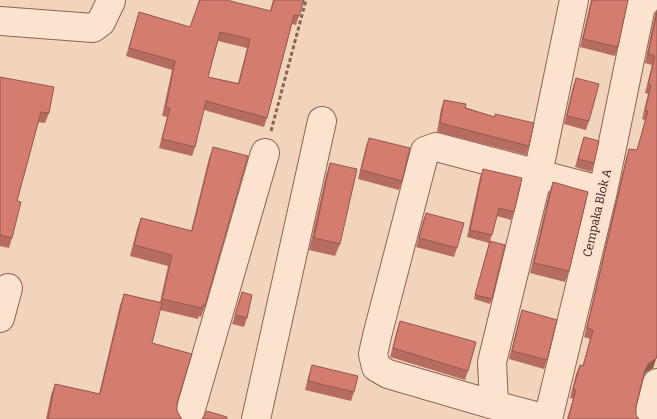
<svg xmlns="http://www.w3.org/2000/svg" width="657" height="419" font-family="Bitter,serif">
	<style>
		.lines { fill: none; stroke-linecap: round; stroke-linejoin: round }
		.minor-casing { stroke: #8b6354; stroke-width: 30 }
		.path { stroke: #8b6354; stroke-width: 3; stroke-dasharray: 4 2.5; stroke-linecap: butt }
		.minor { stroke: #fce3d0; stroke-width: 28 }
		.wall { fill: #b66c5f; fill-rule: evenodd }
		.shaded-wall { fill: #94584d }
		.building { fill: #d47d6e; stroke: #94584d; fill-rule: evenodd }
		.labels { text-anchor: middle; stroke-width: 4.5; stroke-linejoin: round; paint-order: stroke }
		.street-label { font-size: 12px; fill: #39211a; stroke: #f9e0cc }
	</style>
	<rect width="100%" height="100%" fill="#f2d4bc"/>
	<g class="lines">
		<defs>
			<path id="minor" d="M0,21L93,28L101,22L111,1
				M0,318L8,288
				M494,405L388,374L376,367L373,354L377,336L425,151L436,147L603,191
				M188,419L265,153
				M256,419L322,121
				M547,419L494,405L492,362L538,174L574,0
				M548,419L603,191L641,6L647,0
				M648,419L657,383"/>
		</defs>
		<use href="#minor" class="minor-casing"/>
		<path class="path" d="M271,131L306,0"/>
		<use href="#minor" class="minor"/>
	</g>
	<path class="wall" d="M199,0H230V1L270,11L273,0H304L296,25L292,24L267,118L264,127L204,110L195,147L192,156L159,148L167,117L162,116L172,70L126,56L139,12L190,27ZM218,41L247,48L238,83L208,77Z
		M591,0H628L618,47L615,56L580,47Z
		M657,9V355L653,368L646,372L644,376L636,406V415L639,419H567L573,399L570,398L576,374L580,365L583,366L590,339L584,337L626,158L629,149L637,150L645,120L642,119L648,94L645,93L652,65L645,63L655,14Z
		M0,77L49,113L45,123L38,122L17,201L12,238L9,248L0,246Z
		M576,78L589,121L586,130L564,124L573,86Z
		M444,100L494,117L529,146L526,155L437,132L441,109Z
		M584,137L594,163L591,172L575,167Z
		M369,138L402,181L399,190L358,179L366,146Z
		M213,147L205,306L201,317L199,316L198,319L160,310L152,343L177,403V411L181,418L182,419H46L51,395L55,384L99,394L120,305L124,294L160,302L168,266L130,256L137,229L141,218L191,231L209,158Z
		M330,163L340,244L335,256L309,250L326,175Z
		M483,169L514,212L511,220L497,216L490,241L492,299L490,304L474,299L489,243L467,237L480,177Z
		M553,182L569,271L565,282L530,273L549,193Z
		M426,213L457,248L454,257L416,247L423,221Z
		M242,292L247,318L244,327L232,324Z
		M522,310L547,360L544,369L509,359L519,319Z
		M400,321L468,371L465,380L390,357L397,330Z
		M312,365L354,392L351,401L305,390L309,374Z"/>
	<path class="shaded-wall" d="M656,359L653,368L646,372L642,379L645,370L649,363Z"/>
	<path class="building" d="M200,0H230V1L271,11L274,0H304L299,16L294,15L267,118L206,101L195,147L162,139L170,108L166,107L175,61L129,48L139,12L190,27ZM220,32L250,39L239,84L208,77Z
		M592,0H628L618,47L583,39Z
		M657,12V355L656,359L649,363L645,370L636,406V415L639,419H568L576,390L573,389L580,365L583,366L593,330L587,328L629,149L637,150L648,111H645L651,85L648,84L655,56L648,54Z
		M0,77L54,87L49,113L41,112L17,201L21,202L12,238L0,235Z
		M576,78L599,84L589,121L567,116Z
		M444,100L466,104L465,108L495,117V114L534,123L529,146L440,123Z
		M584,137L599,141L594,163L578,159Z
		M369,138L410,148L402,181L361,170Z
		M213,147L248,156L205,306L203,305L202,308L162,299L172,255L134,245L141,218L192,231Z
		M330,163L357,169L340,244L314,238Z
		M483,169L522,178L514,212L499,208L492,235L470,230Z
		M553,182L588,192L569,271L534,263Z
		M426,213L464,223L457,248L419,238Z
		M490,241L505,245L492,299L475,295Z
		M242,292L252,295L247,318L235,315Z
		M124,294L162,303L152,343L192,354L177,403V411L181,418L182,419H48L55,384L100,394Z
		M522,310L557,320L547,360L512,351Z
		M400,321L476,342L468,371L393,348Z
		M312,365L358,376L354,392L308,381Z
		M207,411L227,417V419H202Z"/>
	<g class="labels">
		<g class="street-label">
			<text transform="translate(597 213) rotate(-77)" y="4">Cempaka Blok A</text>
		</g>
	</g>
</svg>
